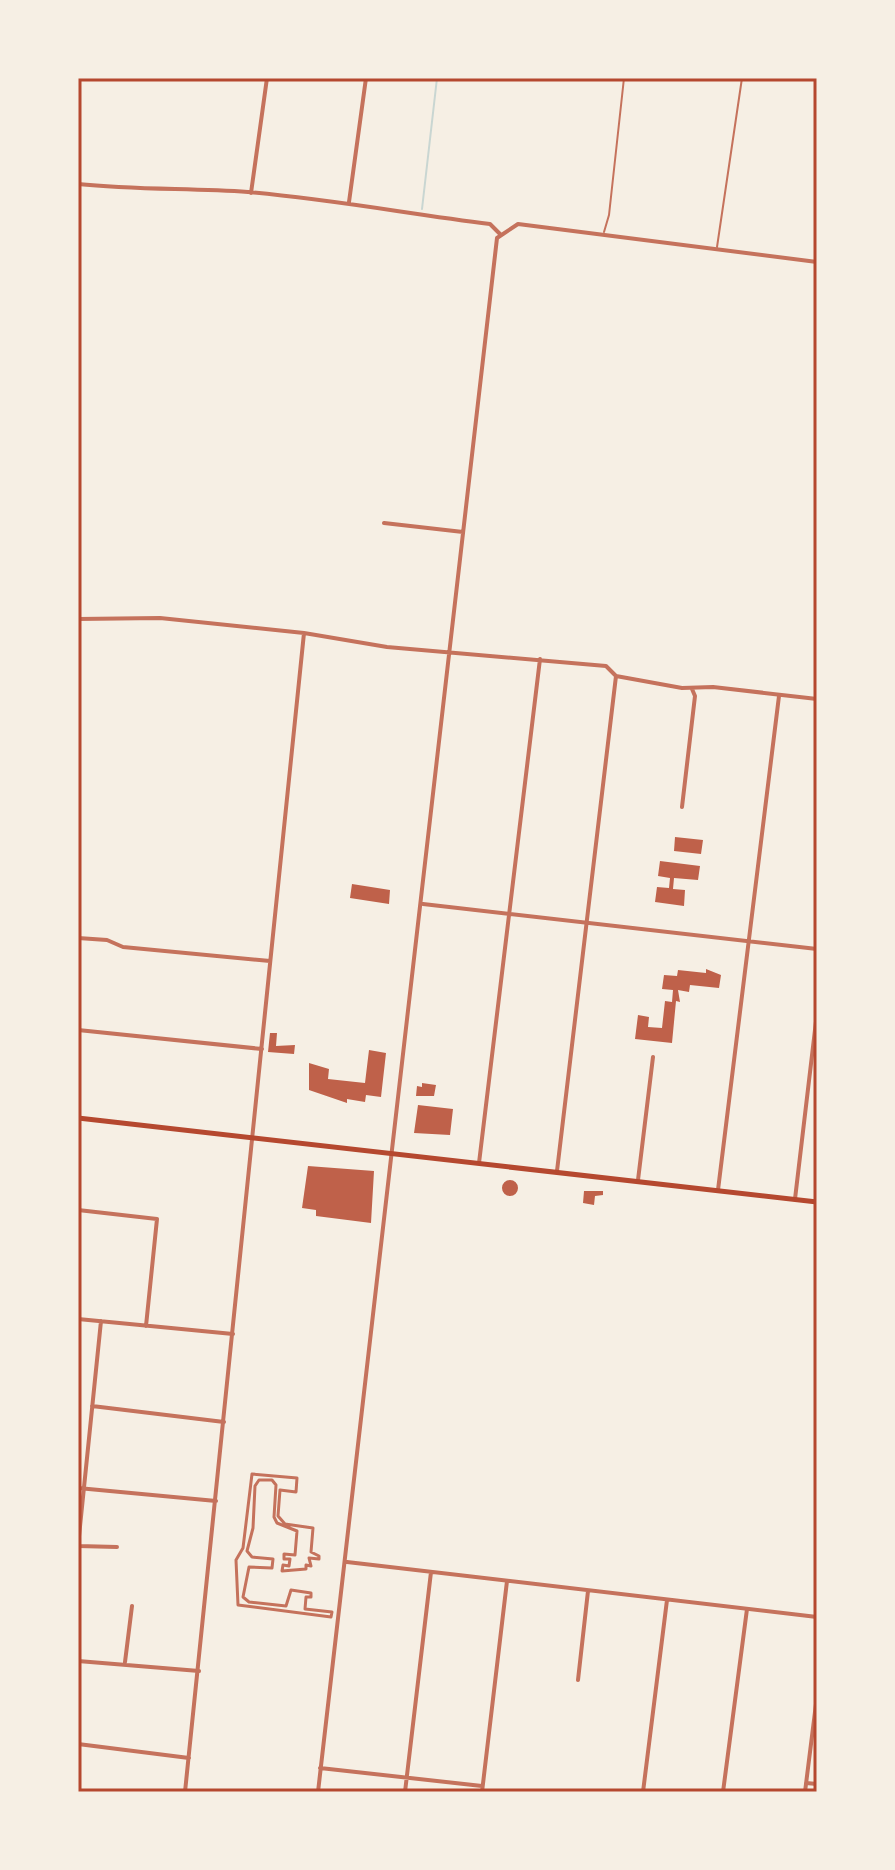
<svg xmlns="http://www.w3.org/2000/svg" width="895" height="1870" font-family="'IBM Plex Sans',sans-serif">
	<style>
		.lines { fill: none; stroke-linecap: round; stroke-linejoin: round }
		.stream { stroke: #c9d6d2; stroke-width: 2 }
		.building { fill: #bf614a }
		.service { stroke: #c5725c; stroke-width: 2 }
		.pedestrian { stroke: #c5725c; stroke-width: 3 }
		.minor { stroke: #c5725c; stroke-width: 4 }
		.secondary { stroke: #b5482f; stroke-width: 5 }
		.neatline { fill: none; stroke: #b5482f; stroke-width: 3 }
	</style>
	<rect width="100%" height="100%" fill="#f6efe4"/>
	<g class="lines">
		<path class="stream" d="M422,209L437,78"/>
	</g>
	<path class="building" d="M675,837L703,840L701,854L674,851Z
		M660,861L700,866L698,880L674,878L673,889L685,890L684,906L655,902L657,887L669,888L670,878L658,876Z
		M352,884L390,890L389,904L350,898Z
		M706,969L721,975L719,988L690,985L689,992L678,990L680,1002L676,1001L672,1043L635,1039L638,1015L649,1017L648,1027L662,1028L665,1001L672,1002L673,990L662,989L664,975L677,976L678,970L706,973Z
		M270,1033H277L276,1046L295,1045L294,1054L268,1052Z
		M369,1050L386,1053L381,1097L366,1095L365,1102L347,1099V1103L309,1090V1063L329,1069L328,1079L365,1083Z
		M422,1083L436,1085L434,1096H416L417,1086L422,1087Z
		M418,1105L453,1109L450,1135L414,1133Z
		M308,1166L374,1171L371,1223L316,1216V1210L302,1208Z
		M502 1188a8 8 0 1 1 16 0a8 8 0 1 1-16 0Z
		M584,1191H603V1195L595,1196L594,1205L583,1203Z"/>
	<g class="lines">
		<path class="service" d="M604,232L609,215L624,78
			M717,247L742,78"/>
		<path class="pedestrian" d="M252,1474L297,1478L296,1492L280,1490L278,1516L285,1524L313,1528L311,1552L319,1556V1559L309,1558L311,1566L306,1565V1569L282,1571L283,1565L289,1566L290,1559H284V1554L295,1555L297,1531L277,1523L274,1517L276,1485L272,1480H259L255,1486L253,1528L247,1551L252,1557L273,1559L272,1568L249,1567L243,1597L249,1602L286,1606L291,1590L311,1593V1597H306L305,1609L332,1612L331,1617L238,1605L236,1560L243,1548Z"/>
		<path class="minor" d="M78,184C135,190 191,188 248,192C330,199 409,214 490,224L500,234
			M251,193L267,78
			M349,202L366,78
			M384,523L463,532
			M78,619L160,618L304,633L387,647L606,666L616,676L682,688L713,687L817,699
			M682,807L695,696L692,689
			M423,904L817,949
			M78,938L107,940L123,947L270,961
			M78,1030L262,1049
			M479,1163L540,659
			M557,1171L616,676
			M638,1180L653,1057
			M718,1190L779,696
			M795,1199L817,1013
			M78,1210L157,1219L146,1326
			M78,1319L233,1334
			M92,1406L224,1422
			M78,1488L216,1501
			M78,1546L101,1321
			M78,1546L117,1547
			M347,1562L817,1617
			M78,1661L199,1671
			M125,1662L132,1606
			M578,1680L588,1591
			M78,1744L189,1758
			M320,1768L482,1786
			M806,1783L817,1784
			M185,1792L304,633
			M318,1792L497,238L518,224L817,262
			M405,1792L431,1572
			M482,1792L507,1581
			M643,1792L667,1600
			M723,1792L747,1609
			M805,1792L817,1696"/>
		<path class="secondary" d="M78,1118L817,1202"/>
	</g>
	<rect width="895" height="1870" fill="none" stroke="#f6efe4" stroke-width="160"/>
	<rect x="80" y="80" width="735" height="1710" class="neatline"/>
</svg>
